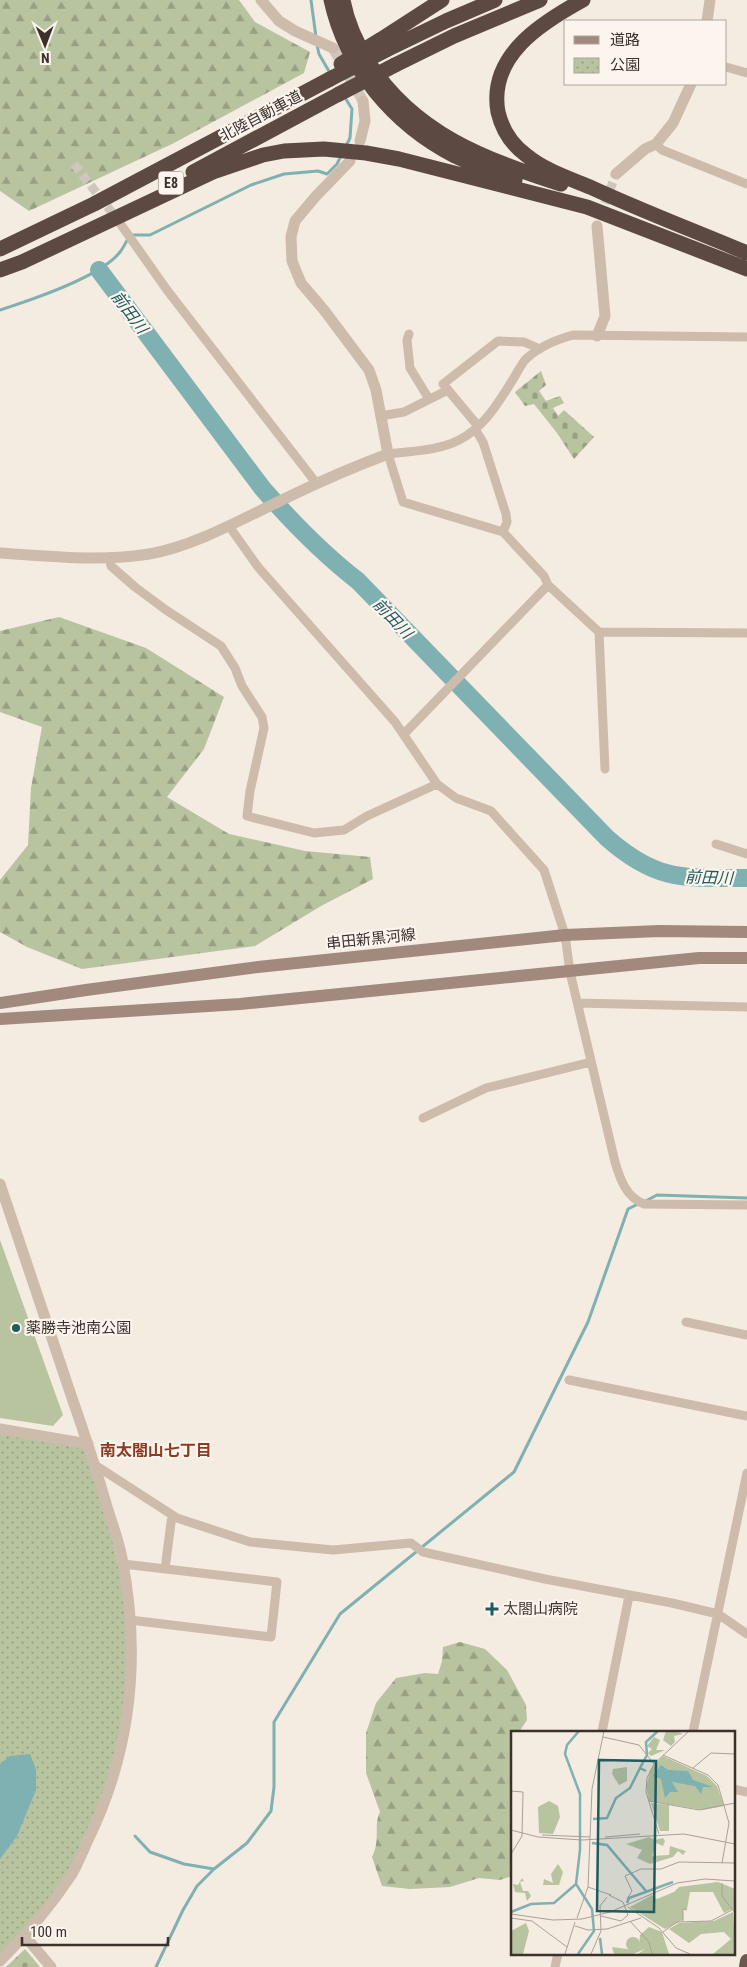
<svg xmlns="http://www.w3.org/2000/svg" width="747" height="1967" font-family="'Roboto Condensed','Noto Sans JP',sans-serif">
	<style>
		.forest { fill: url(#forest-firs) }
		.cemetery { fill: url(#cemetery-stones) }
		.park { fill: url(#park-dots) }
		.pitch { fill: #b8c4a0 }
		.water { fill: #7fb0b2 }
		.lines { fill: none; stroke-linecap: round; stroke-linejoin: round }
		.stream { stroke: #7fb0b2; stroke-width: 3 }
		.river { stroke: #7fb0b2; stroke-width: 18 }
		.minor-tunnel { stroke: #cfc6bd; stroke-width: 9; stroke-dasharray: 9 4.5; stroke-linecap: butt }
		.tertiary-tunnel { stroke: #cfc6bd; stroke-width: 11; stroke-dasharray: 11 5.5; stroke-linecap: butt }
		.minor { stroke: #cdbbac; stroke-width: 9 }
		.tertiary { stroke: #cdbbac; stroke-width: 11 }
		.secondary { stroke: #a18a7d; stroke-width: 12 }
		.trunk { stroke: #6c584f; stroke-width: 14 }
		.motorway { stroke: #5c4a42; stroke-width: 15 }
		.motorway-bridge { stroke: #5c4a42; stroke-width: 15 }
		.poi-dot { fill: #1f5a5e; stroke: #fbf5ee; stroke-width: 2 }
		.labels { text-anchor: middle; stroke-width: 4.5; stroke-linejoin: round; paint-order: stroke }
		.shield { fill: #fbf5ee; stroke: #756b66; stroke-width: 1 }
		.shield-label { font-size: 14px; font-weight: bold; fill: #3b302b }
		.street-label { font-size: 15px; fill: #3b302b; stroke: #fbf5ee }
		.poi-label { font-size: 15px; fill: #3b302b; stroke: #fbf5ee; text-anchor: start }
		.water-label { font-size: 16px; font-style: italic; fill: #1f5a5e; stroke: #fbf5ee }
		.neighbourhood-label { font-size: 16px; font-weight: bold; fill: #8c3b22; stroke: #fbf5ee }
		.inset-river { fill: none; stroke: #7fb0b2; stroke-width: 2.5 }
		.inset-road { fill: none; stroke: #aaa098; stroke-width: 1 }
		.view { fill: #1f5a5e; fill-opacity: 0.15; stroke: #1f5a5e; stroke-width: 2.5 }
		.inset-edge { fill: none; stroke: #3b302b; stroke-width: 2.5 }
	</style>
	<defs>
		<pattern id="forest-firs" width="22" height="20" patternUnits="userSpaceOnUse" patternTransform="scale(1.25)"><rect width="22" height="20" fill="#b8c4a0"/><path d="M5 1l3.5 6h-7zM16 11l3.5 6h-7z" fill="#97a083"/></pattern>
		<pattern id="cemetery-stones" width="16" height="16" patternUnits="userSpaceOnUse" patternTransform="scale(1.25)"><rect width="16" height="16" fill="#b8c4a0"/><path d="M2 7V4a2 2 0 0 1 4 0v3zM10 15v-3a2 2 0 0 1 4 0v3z" fill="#97a083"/></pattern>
		<pattern id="park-dots" width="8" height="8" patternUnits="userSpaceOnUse" patternTransform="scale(1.25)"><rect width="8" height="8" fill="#b8c4a0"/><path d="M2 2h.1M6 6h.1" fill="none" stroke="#97a083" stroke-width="1.8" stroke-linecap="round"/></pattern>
	</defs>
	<rect width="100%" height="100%" fill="#f4ebe1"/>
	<path class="forest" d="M0,0H239L255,22L310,52L304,73L174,143L29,211L0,191Z
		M59,617L146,648L224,697L204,749L167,797L229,834L305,851L370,857L373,879L321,906L255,946L82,969L27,947L0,932V880L28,845L31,788L42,727L0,712V631Z
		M460,1642L485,1649L507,1670L526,1705L527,1720L519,1732H512V1876L500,1880L479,1878L450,1887L410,1889L382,1886L372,1857C381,1839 373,1825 380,1812L366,1773V1733L376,1703L396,1678L425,1673L438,1674L442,1661L443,1647Z"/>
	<path class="cemetery" d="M541,371L546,385L539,391L546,401L560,396L564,403L553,408L558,416L564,410L594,437L574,459L557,433L534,404L525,406L515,392Z
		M25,1949L40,1967H6Z"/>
	<path class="park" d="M0,1429L86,1443L94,1463L126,1598L128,1691L107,1788L71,1867L49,1900L25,1929L0,1954Z"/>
	<path class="pitch" d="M0,1240L63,1415L53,1426L0,1418Z"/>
	<path class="water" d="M30,1754L36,1770V1790L17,1836L0,1859V1764L10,1756Z"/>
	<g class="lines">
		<path class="stream" d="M311,0L316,37
			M317,45L319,54L330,73
			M344,96L352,109L350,138L346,146
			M0,310C31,300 101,277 120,252C124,247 127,240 130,235H150L251,185L284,174L318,171L327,174L337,164L341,156
			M644,1202L657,1195L747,1198
			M135,1836L150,1852L184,1864L214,1869L197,1886L183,1910L156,1967
			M214,1869L247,1843L271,1811L274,1787V1722L340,1614L514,1472L588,1322L628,1209L638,1204"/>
		<path class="river" d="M99,270L263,489C292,522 323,554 358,581L607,838C657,882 684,878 747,878"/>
		<path class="minor-tunnel" d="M74,164L117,219
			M600,216L616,174"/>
		<path class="tertiary-tunnel" d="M333,48L363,101"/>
		<path class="minor" d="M726,67L747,73
			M656,144L662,150L747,184
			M117,219L167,290L317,484
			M409,334L407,340L410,368L429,399
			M380,416L404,412L448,390
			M478,426L443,384L498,341L524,342L540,349
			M475,429L483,442L506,514L507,522L503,532L544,576L548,585L599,632L747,633
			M229,526L258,567L395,722L437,784L456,798L491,811L544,870L565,935L570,972L615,1162C620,1179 626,1197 644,1204L747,1205
			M503,532L403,502L388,454C411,451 438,451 459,440C485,427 500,400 515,376C518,371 521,365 525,360C538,347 555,340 573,335L747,337
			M109,557L111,566L135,587L166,610L221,646L235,668L242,686L262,717L264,728L250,791L247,816L314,833L344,830L367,816L437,784
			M599,632L605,769
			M404,734L548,585
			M716,844L747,854
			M578,1003L747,1007
			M423,1118L486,1088L591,1062
			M686,1322L747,1335
			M569,1380L747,1416
			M95,1465L177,1518L250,1542L333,1550L411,1543L423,1552L545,1579L672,1603L718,1614L747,1634
			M123,1564L277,1582L271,1637L130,1620
			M165,1569L172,1515
			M602,1732L629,1596
			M693,1732L747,1473
			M733,1789L747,1792
			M555,1967L558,1953"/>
		<path class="tertiary" d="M261,0L279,21L295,31L333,48
			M707,21L710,0
			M360,141L365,121L363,101
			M616,174L645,149L656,144L673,123L691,84
			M597,336L605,316L597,226
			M0,553C49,556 100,562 149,554C193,547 246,517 286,498C319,482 353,467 388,454L376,390L369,370L324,310L301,283L292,261L291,237L295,221L316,196L350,161
			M0,1184C24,1255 48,1327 72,1398C85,1435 97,1472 108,1510C113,1526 119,1542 122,1558C141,1656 132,1750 88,1840C83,1851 78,1863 72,1874C51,1906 27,1934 0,1961
			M0,1429L88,1444
			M25,1936L51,1967"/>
		<path class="secondary" d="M0,1003L86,990L258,967L565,935L659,931L747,932
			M0,1019L240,1004L699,958H747"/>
		<path class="trunk" d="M746,1967L747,1961"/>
		<path class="motorway" d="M331,0C346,68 393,124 455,156C474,165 495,173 515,180
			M343,0C347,22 357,44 369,63C414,133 485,160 561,184
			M583,0C541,23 488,56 498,112C502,129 511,144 526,155C544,170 568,178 590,187C642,211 695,231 747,253
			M380,40L442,0
			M386,50L446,21L495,0
			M395,65L454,36L540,0
			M193,172L339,94
			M0,249L94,204L330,79
			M0,270L22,262L213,172L263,155L284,151L324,149L366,153L399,159L587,207L747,269"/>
		<path class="motorway-bridge" d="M341,64L380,40
			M330,79L386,50
			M339,94L395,65"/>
	</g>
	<g class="poi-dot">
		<circle cx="16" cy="1328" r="5"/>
		<path d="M489.5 1601.5h5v5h5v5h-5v5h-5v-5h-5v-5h5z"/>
	</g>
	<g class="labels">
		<rect class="shield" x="158.5" y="171.5" width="25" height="23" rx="4"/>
		<g class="shield-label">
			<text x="171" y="188">E8</text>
		</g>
		<g class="street-label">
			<text transform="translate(261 116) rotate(-28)" y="5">北陸自動車道</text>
			<text transform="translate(371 939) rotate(-6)" y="5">串田新黒河線</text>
		</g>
		<g class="poi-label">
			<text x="26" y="1333">薬勝寺池南公園</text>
			<text x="503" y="1614">太閤山病院</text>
		</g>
		<g class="water-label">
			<text transform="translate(130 312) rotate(53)" y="6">前田川</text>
			<text transform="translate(393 618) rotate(46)" y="6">前田川</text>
			<text transform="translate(709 877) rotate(2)" y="6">前田川</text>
		</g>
		<g class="neighbourhood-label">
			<text x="156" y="1456">南太閤山七丁目</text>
		</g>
	</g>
	<g transform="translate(511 1731)">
		<rect width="224" height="224" fill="#f4ebe1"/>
		<path d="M155,0H166L172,3L163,5L164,11L160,15L152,9ZM143,6L149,9L145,19H154L140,25L137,22L141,18L136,15ZM116,36V50L108,54L101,43L102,38ZM38,70L47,75L49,86L42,103L28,102L27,76ZM138,106L144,109L152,107L154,110L152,115L145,112L141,125L158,124L159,115L175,120L172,124L167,120L162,126L139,133L126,127L131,119L115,113ZM47,133L52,141L48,154H32L33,148L42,152L40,143ZM11,147L13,150L9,151L12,160H17L20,165L16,170L14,162L4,161L2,153L7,154ZM207,151L224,158V180L221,178L213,182L202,161H179L176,178H172V189L154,198L119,176L141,164L146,168L163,161L168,156ZM222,181L224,223H202L220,208L213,201L190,203L178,212L158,198L168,192L203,190ZM15,192L18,200L12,223H0V200ZM138,196L151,201L158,223H127L134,218L122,223H103L101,216L123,219L128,217L129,204Z" fill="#b8c4a0"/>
		<path d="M152,25L196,45L206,55L213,75L192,79L138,70L135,55L140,38Z" fill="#b8c4a0"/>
		<path d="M140,72L158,74V100H149ZM115 213a7 7 0 1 1 14 0a7 7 0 1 1-14 0Z" fill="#b8c4a0"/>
		<path d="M150,34L157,39L177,40L182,49L202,56H192L190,63L184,55L161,51L167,61H159L154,67L150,48L142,45Z" fill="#7fb0b2"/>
		<path class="inset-river" d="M135,40L129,37L136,24L135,11L147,0M82,88L96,87L105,67L119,57L129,37M81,112L96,114L135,160M116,172L118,167L162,151M0,181L20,173L43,172L65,153M89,207L91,223M67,223L83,200L81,178L65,153L69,119V63L54,23L56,14L68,0"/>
		<path class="inset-road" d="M92,6L128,14L143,33M152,24L197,44L207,54L218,92L211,132M182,37L200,22L224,23M0,60L12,61L11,105L0,123M138,70L188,79L224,72M0,99L27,106L71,109L173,103L224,113M148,103L135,61L136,47L143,33L178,0M31,104L79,106M94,106L129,103M211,152V165L224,182M77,156L100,164M116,168L121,160L114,145L130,138H150L168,131L224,132M117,176L148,197L165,217L179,223M0,183L42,189L71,188L99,181L166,152L194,148L224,150M90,185L110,190L117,184L112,171L98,164M0,187L21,190L56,216M66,187L77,156L81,58L93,0M119,190L138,211L141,223M172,190V178L176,179M64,195L77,199L96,198L130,187M152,201L166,191L200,190L221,179M54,223L64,191M80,223L90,200L89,175L96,166"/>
		<path class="view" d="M88,29L145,30L143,181L86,180Z"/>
		<rect width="224" height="224" class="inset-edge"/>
	</g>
	<rect x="564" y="20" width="162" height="65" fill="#fbf5ee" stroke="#aea6a0"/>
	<rect x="574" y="36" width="25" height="8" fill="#a18a7d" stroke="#aea6a0"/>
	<text x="610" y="45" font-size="15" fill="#3b302b">道路</text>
	<rect x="574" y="58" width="25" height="15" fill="url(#park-dots)" stroke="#aea6a0"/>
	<text x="610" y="70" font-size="15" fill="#3b302b">公園</text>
	<g transform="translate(45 45) rotate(179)" stroke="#fbf5ee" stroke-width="4" paint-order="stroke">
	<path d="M0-4L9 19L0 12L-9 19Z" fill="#3b302b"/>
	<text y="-8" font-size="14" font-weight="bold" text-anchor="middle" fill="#3b302b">N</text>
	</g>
	<path d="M22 1937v8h146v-8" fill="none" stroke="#3b302b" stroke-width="2.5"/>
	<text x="30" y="1937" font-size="15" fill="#3b302b" stroke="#fbf5ee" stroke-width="4" paint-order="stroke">100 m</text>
</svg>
